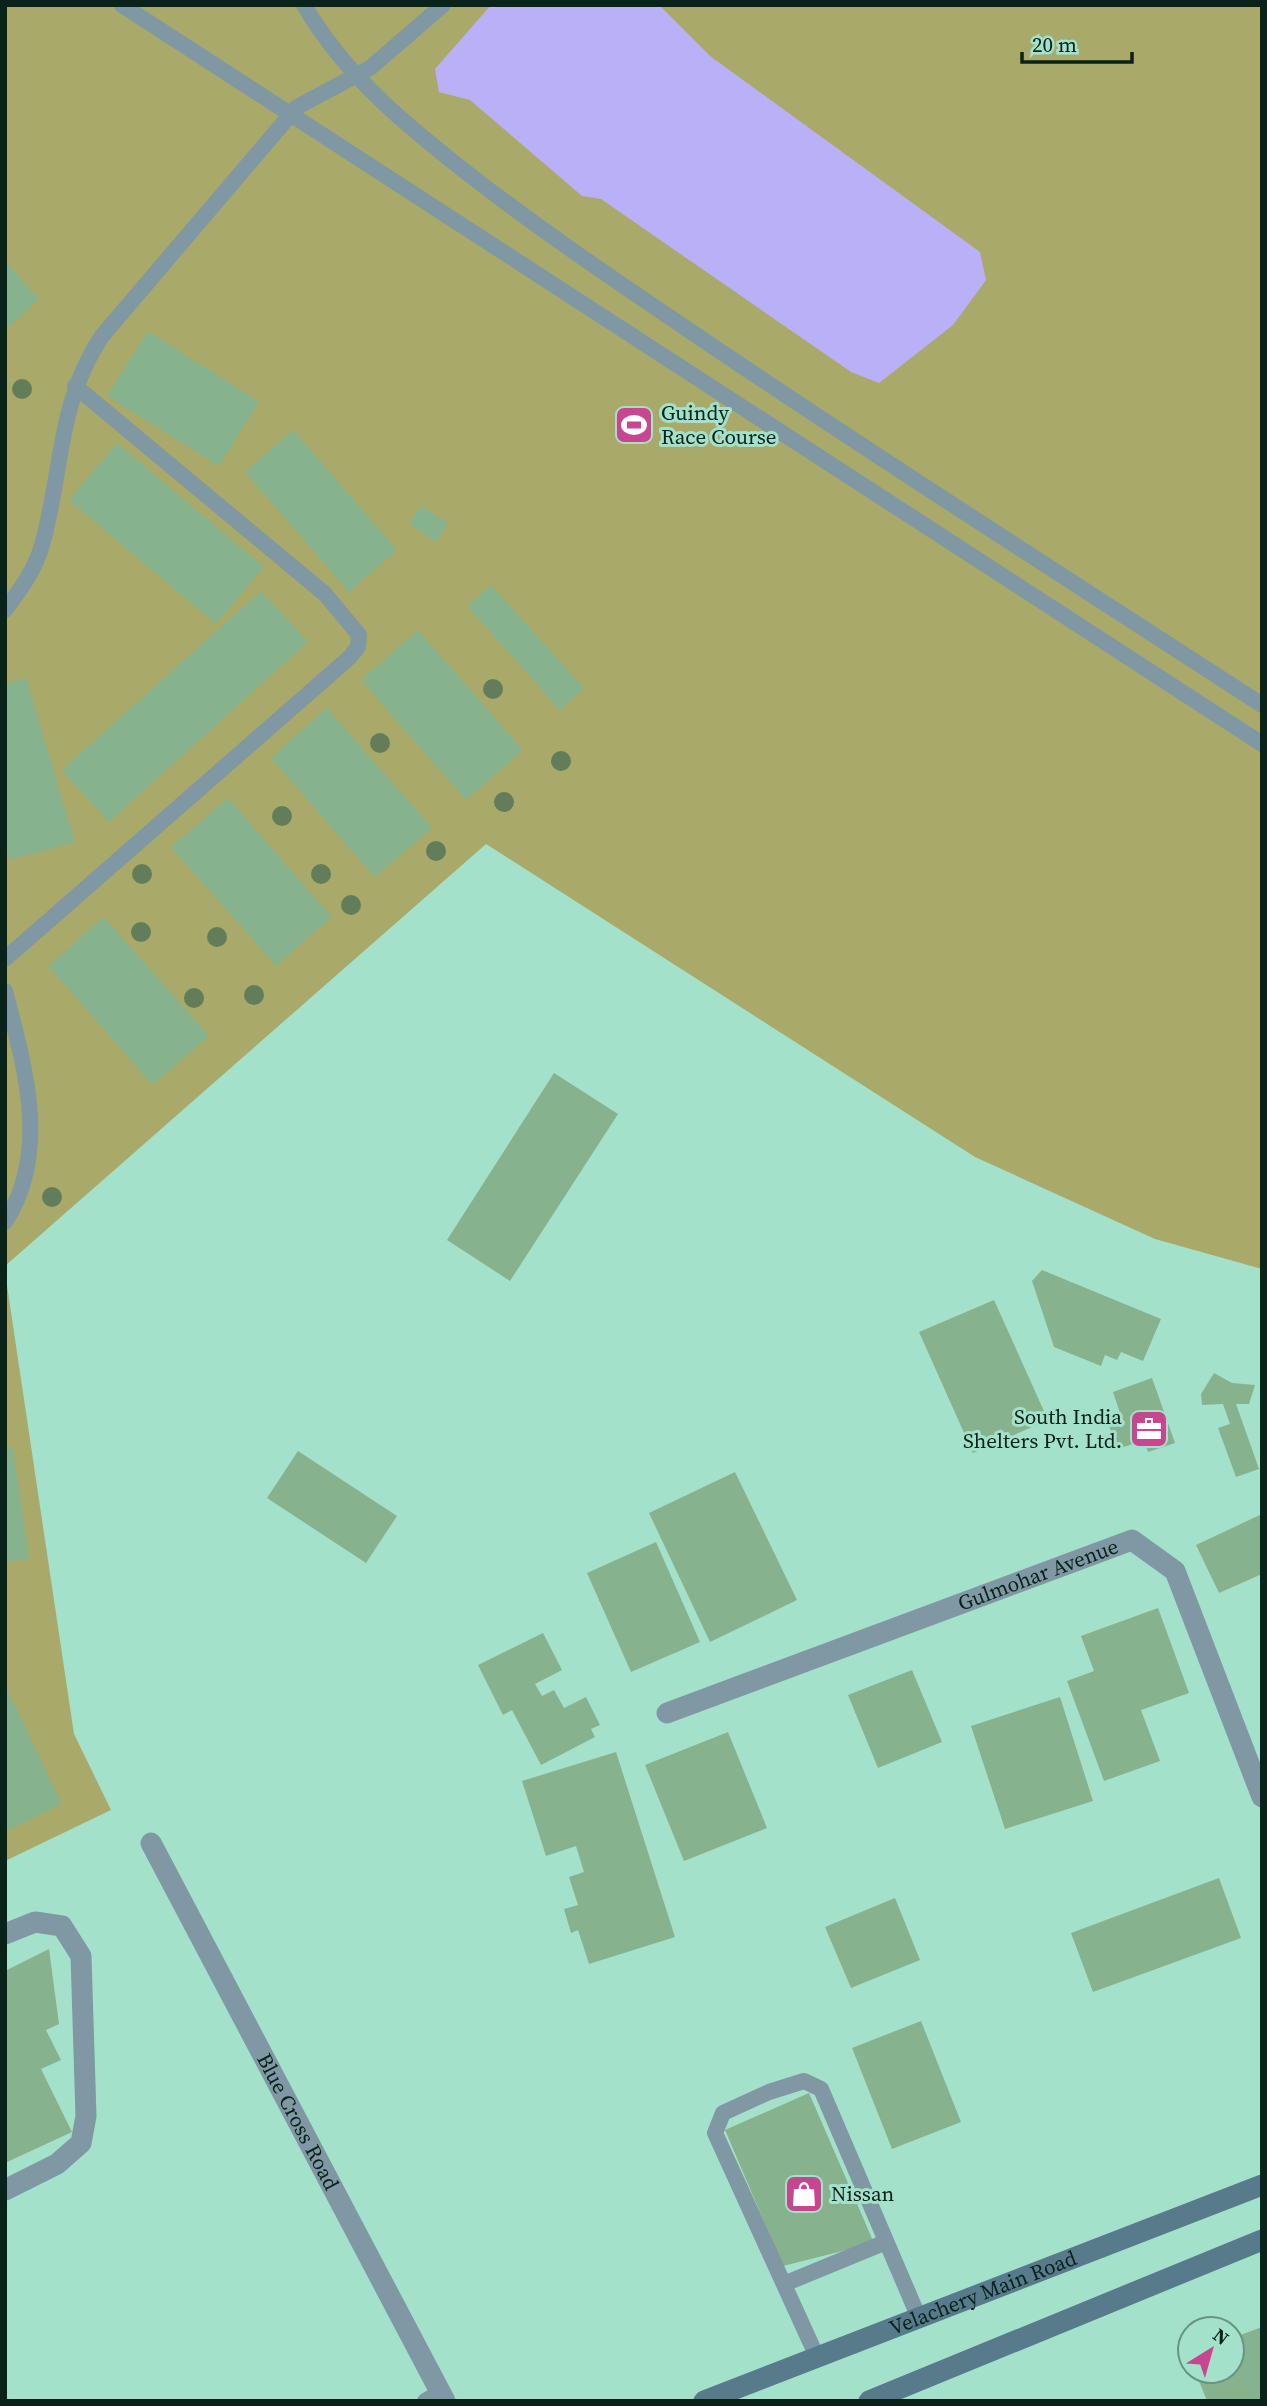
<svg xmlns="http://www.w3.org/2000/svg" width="1267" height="2406" font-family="'Source Serif 4',serif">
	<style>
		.green { fill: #a9aa69 }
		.water { fill: #b9b0f7 }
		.building { fill: #87b28e }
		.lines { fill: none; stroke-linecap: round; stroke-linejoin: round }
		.lane { stroke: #8098a3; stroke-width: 16 }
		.street { stroke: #8098a3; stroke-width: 21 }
		.secondary { stroke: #587b8c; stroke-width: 21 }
		.tree { fill: #637d5b }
		.labels { text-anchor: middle; stroke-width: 6; stroke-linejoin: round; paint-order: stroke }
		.poi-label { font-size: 21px; fill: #09221a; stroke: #a4e1ca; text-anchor: start }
		.street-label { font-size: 21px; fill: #09221a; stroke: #a4e1ca }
	</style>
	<rect width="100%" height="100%" fill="#a4e1ca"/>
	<path class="green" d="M5,5H1262V1269L1155,1239L975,1157L486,844L5,1266Z
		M5,1272L74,1734L111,1810L5,1861Z"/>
	<path class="water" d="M491,5H659L710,56L980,252L986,280L953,325L879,383L851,372L601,199L582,196L470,100L439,92L435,69Z"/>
	<path class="building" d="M5,261L39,299L5,330Z
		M148,331L259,402L219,466L107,396Z
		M293,430L397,550L349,592L245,472Z
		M117,443L264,567L216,624L69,500Z
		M421,506L448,523L436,542L409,524Z
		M491,585L584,688L560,710L467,606Z
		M261,591L308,642L109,822L62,770Z
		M418,630L523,750L466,800L361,680Z
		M26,677L75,842L10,860L5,844V684Z
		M327,708L432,828L375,877L271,758Z
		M228,798L332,917L276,966L171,847Z
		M104,917L209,1036L153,1085L48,966Z
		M554,1073L618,1114L510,1281L447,1240Z
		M1042,1270L1161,1319L1143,1361L1121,1352L1117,1360L1105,1355L1101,1366L1054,1347L1032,1281Z
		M994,1300L1048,1420L973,1453L919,1332Z
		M1214,1373L1232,1383L1255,1385L1249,1404H1236L1259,1469L1236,1477L1218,1428L1230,1424L1223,1404L1202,1405L1201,1394Z
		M1152,1378L1175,1443L1148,1452L1144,1440L1118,1449L1107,1421L1121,1416L1113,1392Z
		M13,1448L29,1558L5,1562V1449Z
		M298,1451L397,1516L366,1563L267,1498Z
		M735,1472L797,1600L710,1642L649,1513Z
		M1262,1514V1574L1219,1593L1196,1545Z
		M656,1542L700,1642L631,1672L587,1573Z
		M1158,1608L1189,1693L1141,1710L1160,1761L1104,1781L1067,1681L1094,1671L1081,1636Z
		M543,1633L562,1670L535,1684L542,1696L554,1690L564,1708L586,1697L600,1725L591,1729L595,1737L541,1765L512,1710L503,1715L478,1665Z
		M912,1670L942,1742L878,1768L848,1695Z
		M5,1685L62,1804L6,1831L5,1829Z
		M1060,1697L1093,1801L1005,1829L971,1726Z
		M728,1732L767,1828L684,1861L645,1765Z
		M616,1752L675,1937L589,1964L578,1930L571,1933L564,1909L578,1905L569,1877L584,1872L576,1846L546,1856L522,1781Z
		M1219,1878L1241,1938L1093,1992L1071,1933Z
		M895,1898L920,1960L851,1988L825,1927Z
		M49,1949L59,2024L46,2030L61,2060L41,2069L72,2132L5,2163V1971Z
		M921,2021L961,2122L892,2149L852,2048Z
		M809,2093L874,2243L783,2266L725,2130Z
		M1262,2327V2399L1207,2401L1195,2371H1232V2338Z"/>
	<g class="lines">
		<path class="lane" d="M122,5L1262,744
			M304,5C347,79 413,131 480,183C548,235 619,283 690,331C879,459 1071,581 1262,705
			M5,610C20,590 35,570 42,545C63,471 57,403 102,336L297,107L370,68L443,5
			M5,959L350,657L358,647L359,635L325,594L75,386
			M5,991C24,1065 51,1151 5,1222
			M784,2284L886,2242
			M817,2357L715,2133L723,2113L769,2092L804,2081L821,2089L919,2318
			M425,2401L440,2392"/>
		<g class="street">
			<path id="s1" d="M667,1713L1132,1540L1175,1571L1262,1797"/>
			<path id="s2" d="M151,1843L445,2401"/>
			<path d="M5,1934L35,1922L62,1926L81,1956L86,2116L81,2143L57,2164L5,2190"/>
		</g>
		<g class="secondary">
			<path id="s3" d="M704,2401L1262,2185"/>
			<path d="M869,2401L1262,2240"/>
		</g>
	</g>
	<g class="tree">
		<circle cx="22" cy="389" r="10"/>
		<circle cx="493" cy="689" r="10"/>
		<circle cx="380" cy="743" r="10"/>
		<circle cx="561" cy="761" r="10"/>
		<circle cx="504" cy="802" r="10"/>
		<circle cx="282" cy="816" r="10"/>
		<circle cx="436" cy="851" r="10"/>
		<circle cx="142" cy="874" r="10"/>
		<circle cx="321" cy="874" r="10"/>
		<circle cx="351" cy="905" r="10"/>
		<circle cx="141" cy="932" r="10"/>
		<circle cx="217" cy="937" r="10"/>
		<circle cx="254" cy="995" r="10"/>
		<circle cx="194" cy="998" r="10"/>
		<circle cx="52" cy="1197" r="10"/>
	</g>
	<defs>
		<symbol id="stadium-square" viewBox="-11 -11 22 22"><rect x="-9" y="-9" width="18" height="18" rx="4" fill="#c8468f" stroke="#a4e1ca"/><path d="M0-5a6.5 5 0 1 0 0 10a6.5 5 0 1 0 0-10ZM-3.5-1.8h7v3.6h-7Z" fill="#fff"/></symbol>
		<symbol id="office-square" viewBox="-11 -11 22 22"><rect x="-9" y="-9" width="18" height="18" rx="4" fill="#c8468f" stroke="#a4e1ca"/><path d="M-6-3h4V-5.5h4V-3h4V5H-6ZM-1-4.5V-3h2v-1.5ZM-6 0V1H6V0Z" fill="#fff"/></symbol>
		<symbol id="shop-square" viewBox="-11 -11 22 22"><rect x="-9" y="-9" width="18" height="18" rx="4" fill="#c8468f" stroke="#a4e1ca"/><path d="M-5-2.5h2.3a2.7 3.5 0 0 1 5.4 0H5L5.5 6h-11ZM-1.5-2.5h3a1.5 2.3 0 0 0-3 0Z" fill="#fff"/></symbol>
	</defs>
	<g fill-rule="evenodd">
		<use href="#stadium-square" x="612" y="403" width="44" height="44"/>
		<use href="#office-square" x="1127" y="1407" width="44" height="44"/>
		<use href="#shop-square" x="782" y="2172" width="44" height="44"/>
	</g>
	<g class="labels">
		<g class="poi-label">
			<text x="661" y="420">Guindy<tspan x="661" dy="24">Race Course</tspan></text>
			<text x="1122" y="1424" text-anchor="end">South India<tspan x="1122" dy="24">Shelters Pvt. Ltd.</tspan></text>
			<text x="831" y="2201">Nissan</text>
		</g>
		<g class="street-label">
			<text dy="7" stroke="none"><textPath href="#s1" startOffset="396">Gulmohar Avenue</textPath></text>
			<text dy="7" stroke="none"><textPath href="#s2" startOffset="315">Blue Cross Road</textPath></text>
			<text dy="7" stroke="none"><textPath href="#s3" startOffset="299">Velachery Main Road</textPath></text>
		</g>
	</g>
	<rect width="1267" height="2406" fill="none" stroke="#09221a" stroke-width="14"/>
	<g transform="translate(1211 2350) rotate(37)"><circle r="33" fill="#a4e1ca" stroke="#669584" stroke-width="2"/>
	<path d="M0-5L12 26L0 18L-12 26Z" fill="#c8468f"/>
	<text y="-10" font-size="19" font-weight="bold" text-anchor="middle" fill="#09221a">N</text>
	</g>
	<path d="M1022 52v10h110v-10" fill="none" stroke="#09221a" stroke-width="3.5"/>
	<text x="1032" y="52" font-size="21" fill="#09221a" stroke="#a4e1ca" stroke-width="5" paint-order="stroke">20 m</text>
</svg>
